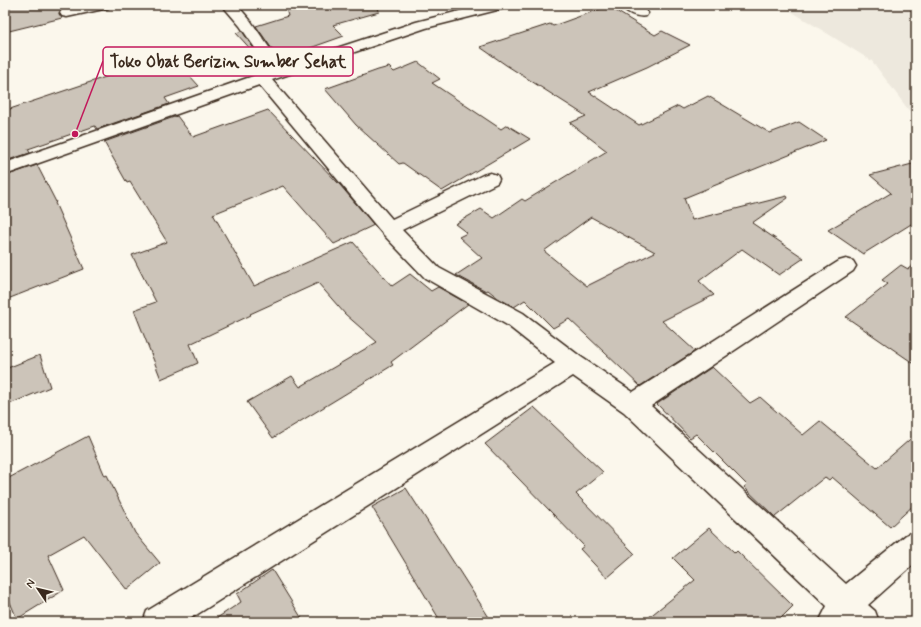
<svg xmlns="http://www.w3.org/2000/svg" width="921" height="627" font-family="Mynerve,sans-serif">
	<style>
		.built { fill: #ede8dd }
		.building { fill: #ccc4b9; stroke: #3b2a1e; fill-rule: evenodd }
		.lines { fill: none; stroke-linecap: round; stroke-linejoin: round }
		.minor-casing { stroke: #3b2a1e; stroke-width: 3 }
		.minor { fill: #fbf7ec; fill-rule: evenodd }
		.leader { fill: none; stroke: #c2185b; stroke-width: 1.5 }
		.callout-dot { fill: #c2185b; stroke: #fbf7ec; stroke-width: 1.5 }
		.callout { fill: #fbf7ec; stroke: #c2185b; stroke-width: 1.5 }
		.callout-label { font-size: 17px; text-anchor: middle; font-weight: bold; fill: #3b2a1e }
	</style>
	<rect width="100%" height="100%" fill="#fbf7ec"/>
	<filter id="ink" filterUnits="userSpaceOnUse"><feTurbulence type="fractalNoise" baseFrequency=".025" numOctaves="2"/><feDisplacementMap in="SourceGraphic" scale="8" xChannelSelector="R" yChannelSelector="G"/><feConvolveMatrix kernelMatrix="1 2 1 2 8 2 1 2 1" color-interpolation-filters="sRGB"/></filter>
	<g filter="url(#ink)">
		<path class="built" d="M781,5H916V120L872,61Z"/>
		<path class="building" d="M5,5H77L61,9L59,14L62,18L5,32Z
			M285,5H378L379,12L333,25L344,36L279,59L256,26L288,16Z
			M608,6L655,35L662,31L690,45L647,67L589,92L639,125L678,106L683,109L708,96L770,133L799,122L826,140L684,198L692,220L787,196L788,198L752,223L804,258L779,275L742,249L699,281L714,295L662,321L695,351L640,386L569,319L553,328L525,300L514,307L498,298L488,290L486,291L456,275L482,258L459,237L467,233L455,224L481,209L494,218L522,199L525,201L607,151L570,123L586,116L506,65L480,47L550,24L553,26ZM591,217L655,252L587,286L544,251Z
			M242,31L264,64L236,33Z
			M171,55L199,86L165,98L169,104L97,129L95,126L28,149L30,153L5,161V106L7,110Z
			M418,62L440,79L432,83L501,129L507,125L530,139L442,191L403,163L399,164L356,125L325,89L378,70L389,67L394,72Z
			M268,110L340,185L374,225L334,244L283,186L213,214L254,286L353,242L392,286L410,274L431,291L438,287L468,304L391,362L393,365L273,438L247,402L292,376L300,387L377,342L345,314L318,283L250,314L251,315L190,344L198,363L161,379L134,310L156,302L132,255L167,242L130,182L127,183L104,142L177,116L193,137Z
			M916,163V221L863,254L828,230L891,193L870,175Z
			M37,165L56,202L55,203L84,269L5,300V176Z
			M916,263V365L846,317L888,284L882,280L901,265L908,269Z
			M40,355L50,387L5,406V369Z
			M712,367L750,403L760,397L803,435L820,421L877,468L916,434V503L890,527L832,477L829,480L825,477L775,517L744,487L747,485L696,434L690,438L657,404Z
			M534,407L603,472L576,494L635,554L607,578L580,549L584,546L485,444Z
			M88,436L105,476L107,475L135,533L160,563L127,590L84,535L48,555L64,590L17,619L5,590V480Z
			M406,488L492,622H441L372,507Z
			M709,528L735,553L737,551L793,606L777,622H643L695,580L673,558Z
			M272,570L304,622H211L241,602L237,594Z"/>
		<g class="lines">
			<defs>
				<path id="minor" d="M84,5H110L108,8L67,17L62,16L60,13L62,10Z
					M222,5H237L250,20L282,66L416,22L483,5H507L505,8L426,28L272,80L392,219L483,175L490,173L497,175L499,179L497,183L402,230L439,268L523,313L581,357L633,392L839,261L846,259L853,261L856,266L853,271L651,406L846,584L906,535L916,531V562L868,605L875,611L879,622H819L827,606L624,412L573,376L185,622H143L147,611L555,363L507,325L425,278L382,233L259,85L5,175V163L270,70L240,26Z
					M620,5C630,5 641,3 648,13L646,16C637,18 625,12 620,5Z"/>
			</defs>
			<use href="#minor" class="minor-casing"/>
			<use href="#minor" class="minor"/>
		</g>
	</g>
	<path class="leader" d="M75 134L103 61"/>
	<circle class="callout-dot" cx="75" cy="134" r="4"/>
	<rect class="callout" x="103" y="47" width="250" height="29" rx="4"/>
	<g class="callout-label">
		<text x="228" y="67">Toko Obat Berizin Sumber Sehat</text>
	</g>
	<rect width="921" height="627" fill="none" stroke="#fbf7ec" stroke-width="20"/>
	<rect x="10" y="10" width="901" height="607" fill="none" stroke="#3b2a1e" stroke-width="1.5" filter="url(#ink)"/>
	<g transform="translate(38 589) rotate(305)" stroke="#fbf7ec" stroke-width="3" paint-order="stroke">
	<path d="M0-3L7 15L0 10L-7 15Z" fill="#3b2a1e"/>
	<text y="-6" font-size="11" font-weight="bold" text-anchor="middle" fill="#3b2a1e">N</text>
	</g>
</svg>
